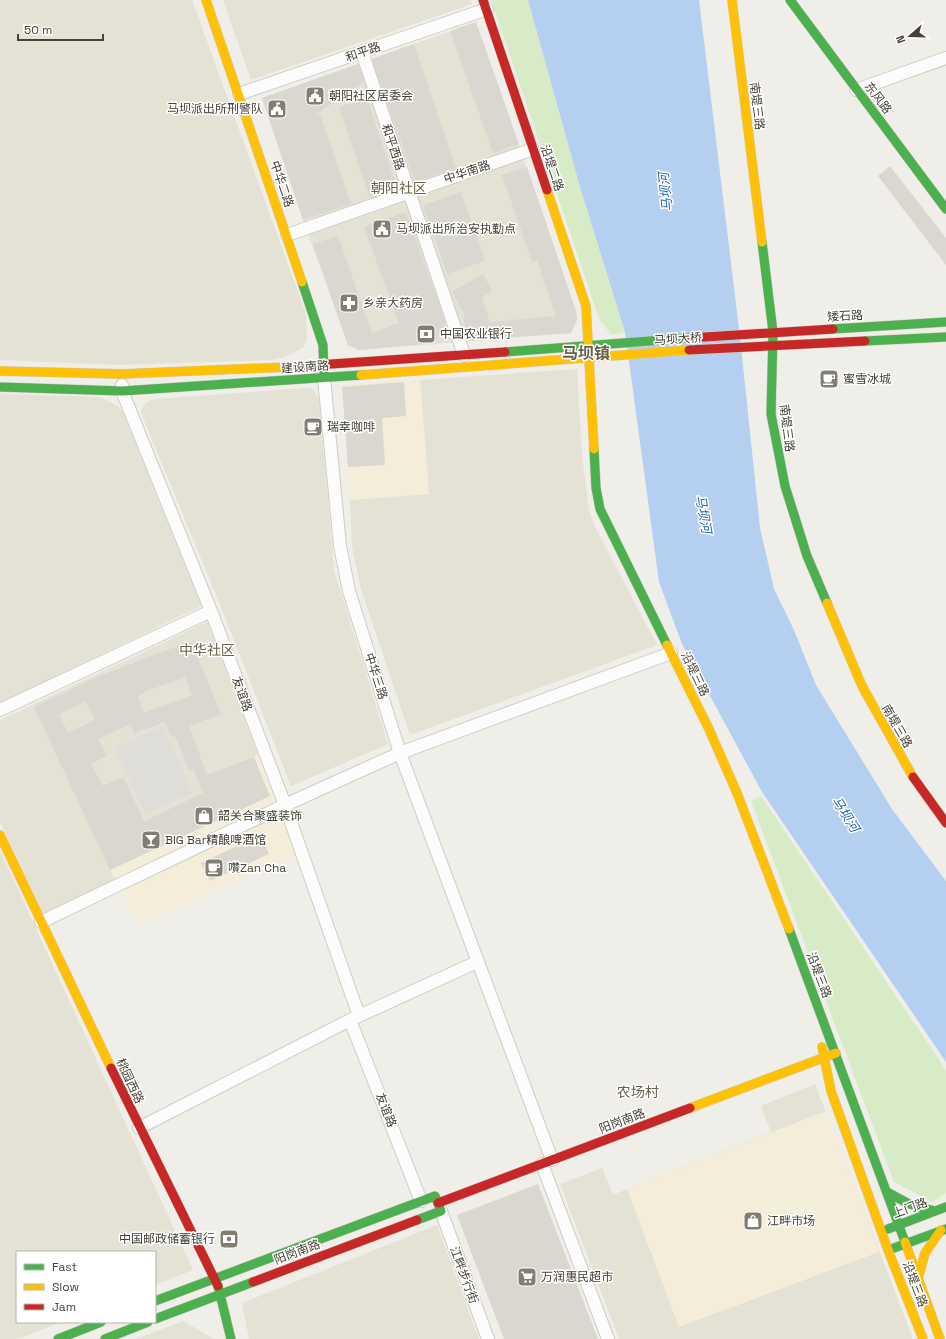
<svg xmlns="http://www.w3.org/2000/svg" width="946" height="1339" font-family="'Space Grotesk','Noto Sans SC',sans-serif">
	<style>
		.residential { fill: #e4e1d5 }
		.commercial { fill: #f3edd9 }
		.green { fill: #d7ecc6 }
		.parking { fill: #dfddd8 }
		.water { fill: #b5cff0 }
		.building { fill: #d9d7d0; fill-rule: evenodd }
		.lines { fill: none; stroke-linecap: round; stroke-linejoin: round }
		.street-casing { stroke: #ceccc5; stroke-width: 14 }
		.fast-casing { stroke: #cfccbe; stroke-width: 10 }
		.slow-casing { stroke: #cfccbe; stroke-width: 10 }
		.jam-casing { stroke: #cfccbe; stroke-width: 10 }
		.street { stroke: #fdfcfc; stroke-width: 12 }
		.fast { stroke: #4caf50; stroke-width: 9 }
		.slow { stroke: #ffc107; stroke-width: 9 }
		.jam { stroke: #c62828; stroke-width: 9 }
		.labels { text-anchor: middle; stroke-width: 3; stroke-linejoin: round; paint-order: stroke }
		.street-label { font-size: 12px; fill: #454134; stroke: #fff }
		.poi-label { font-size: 12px; fill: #454134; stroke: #fff; text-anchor: start }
		.water-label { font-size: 13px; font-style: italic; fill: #2864b6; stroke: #fff }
		.quarter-label { font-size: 14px; fill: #69614a; stroke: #fff }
		.district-label { font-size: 16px; font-weight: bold; fill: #69614a; stroke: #fff }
	</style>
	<rect width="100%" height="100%" fill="#f0eee8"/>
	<path class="residential" d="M0,0H192L306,314L307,339L303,348L285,357L271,360L119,365L0,360Z
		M223,0H470L472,4L251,80Z
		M476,22L578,317L571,333L359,350L348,345L303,220L262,98Z
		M577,369L582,456L589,510L594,525L657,645L410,735L361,589L352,547L350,500L429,494L420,380Z
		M307,388L313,389L319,399L334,570L388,744L291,786L221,607L141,413L142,408L147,402L155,399Z
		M0,394L100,397L118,406L123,413L201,606L0,703Z
		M207,622L258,755L221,770L226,783L123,831L75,794L115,879L43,914L0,821V720Z
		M0,850L193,1270L155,1285V1252H17V1322H61L18,1339H0Z
		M815,1084L913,1339H619L560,1184L602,1168L613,1195L627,1189L771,1132L761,1106Z
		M437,1225L479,1339H249L242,1303Z
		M183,1321L214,1339H136Z"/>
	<path class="commercial" d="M420,380L429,494L350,500L342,385Z
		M258,755L295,855L137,926L75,794L123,831L226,783L221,770Z
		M826,1111L879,1252L679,1327L627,1189Z"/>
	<path class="green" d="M491,0H528L580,187L625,332L611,335L599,318Z
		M761,796L946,1070V1193L932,1202L894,1182L751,801Z"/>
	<path class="parking" d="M163,726L193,793L145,814L115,748Z"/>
	<path class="water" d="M528,0H699L740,337L760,528L774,589L794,630L816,685L892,809L946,881V1062L762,792L682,644L659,582L625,332L580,187Z"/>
	<path class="building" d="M476,22L519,144L493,153L450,31Z
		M414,44L456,168L415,182L372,59Z
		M358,64L364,81L315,115L320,114L351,204L303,220L262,98Z
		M367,98L397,188L370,198L339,107Z
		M890,166L946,238V265L878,176Z
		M527,167L576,311L577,320L571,333L469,340L463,317L465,316L452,292L483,274L492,291L482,297L490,322L556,316L537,260L532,262L502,175Z
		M461,192L485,261L447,274L423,205Z
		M406,212L446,324L434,343L359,350L348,345L313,244L338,236L372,333L399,323L364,227Z
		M404,382L406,416L382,418L385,465L348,467L342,387Z
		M191,641L221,714L189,726L207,775L254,757L270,796L110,870L34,707L97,677ZM185,677L192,695L144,713L138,696L144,694V692ZM86,701L95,720L68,733L59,714ZM165,722L171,737L175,736L189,771L194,769L203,793L144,821L123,777L103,786L91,764L107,756L98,739L131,724L134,733Z
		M260,835L269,854L210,881L201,863Z
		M538,1184L598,1339H504L457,1215Z"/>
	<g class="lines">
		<defs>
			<path id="street" d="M362,52L464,355
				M856,90L946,58
				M239,94L487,9
				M287,235L533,149
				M324,378L340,546L349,591L400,753L552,1160
				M122,385V391L211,611L285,805L359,1016
				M0,710L211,611
				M41,922L285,805L400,753L671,653
				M350,1020L421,1201
				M139,1128L350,1020L477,962
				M542,1164L608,1339
				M441,1211L488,1339"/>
			<path id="fast" d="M790,0L946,209
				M762,242L773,332L771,414L785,486L807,556L827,603
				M302,282L323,345L324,376
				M833,329L946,322
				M865,341L946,337
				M505,352L689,338
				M0,387L122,391L361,375
				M594,449L596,488L600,509L667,645
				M789,929L905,1242
				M887,1192L909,1204L935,1211
				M888,1229L946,1207
				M894,1248L946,1229
				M218,1286L231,1339
				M155,1301L435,1196L441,1211L417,1220
				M155,1319L253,1282
				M58,1339L101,1322
				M105,1339L148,1322"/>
			<path id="slow" d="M206,0L302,282
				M732,0L762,242
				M547,190L586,306L594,449
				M0,371L122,374L288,367
				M361,375L689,350
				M827,603L862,686L913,777
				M667,645L708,727L737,793L789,929
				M0,835L111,1068
				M822,1047L831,1091L888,1250L923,1339
				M690,1108L836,1053
				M905,1242L940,1339
				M918,1279L925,1253L941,1230"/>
			<path id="jam" d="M483,0L547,190
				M689,338L833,329
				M689,350L865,341
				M288,367L505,352
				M913,777L946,823
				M111,1068L218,1286
				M438,1203L690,1108
				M253,1282L417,1220"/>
		</defs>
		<use href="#street" class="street-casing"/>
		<use href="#fast" class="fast-casing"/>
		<use href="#slow" class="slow-casing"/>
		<use href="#jam" class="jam-casing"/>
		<use href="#street" class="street"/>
		<use href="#fast" class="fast"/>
		<use href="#slow" class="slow"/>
		<use href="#jam" class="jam"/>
	</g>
	<defs>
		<symbol id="civic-square" viewBox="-11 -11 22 22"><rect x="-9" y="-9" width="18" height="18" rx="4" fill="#817e73" stroke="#fff"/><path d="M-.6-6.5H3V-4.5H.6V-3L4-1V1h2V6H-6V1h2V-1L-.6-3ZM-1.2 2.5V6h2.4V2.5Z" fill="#fff"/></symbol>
		<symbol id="pharmacy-square" viewBox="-11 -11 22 22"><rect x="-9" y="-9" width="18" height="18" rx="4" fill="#817e73" stroke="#fff"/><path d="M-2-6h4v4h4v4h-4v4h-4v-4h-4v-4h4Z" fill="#fff"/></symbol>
		<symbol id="bank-square" viewBox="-11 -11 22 22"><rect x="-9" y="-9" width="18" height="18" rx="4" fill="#817e73" stroke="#fff"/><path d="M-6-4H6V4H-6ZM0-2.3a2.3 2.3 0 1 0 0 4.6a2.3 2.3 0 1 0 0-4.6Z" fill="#fff"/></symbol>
		<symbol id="cafe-square" viewBox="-11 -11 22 22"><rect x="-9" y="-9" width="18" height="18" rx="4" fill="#817e73" stroke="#fff"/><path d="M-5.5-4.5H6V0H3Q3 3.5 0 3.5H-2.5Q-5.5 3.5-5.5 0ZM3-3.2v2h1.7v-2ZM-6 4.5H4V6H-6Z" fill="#fff"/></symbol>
		<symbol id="shop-square" viewBox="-11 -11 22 22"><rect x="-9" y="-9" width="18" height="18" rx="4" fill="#817e73" stroke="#fff"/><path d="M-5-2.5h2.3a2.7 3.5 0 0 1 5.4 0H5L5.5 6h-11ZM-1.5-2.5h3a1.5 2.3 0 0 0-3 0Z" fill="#fff"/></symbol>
		<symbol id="bar-square" viewBox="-11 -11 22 22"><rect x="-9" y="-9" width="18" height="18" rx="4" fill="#817e73" stroke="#fff"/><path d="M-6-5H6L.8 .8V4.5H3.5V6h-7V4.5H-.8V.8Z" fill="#fff"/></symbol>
		<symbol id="supermarket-square" viewBox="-11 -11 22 22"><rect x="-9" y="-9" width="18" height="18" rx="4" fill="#817e73" stroke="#fff"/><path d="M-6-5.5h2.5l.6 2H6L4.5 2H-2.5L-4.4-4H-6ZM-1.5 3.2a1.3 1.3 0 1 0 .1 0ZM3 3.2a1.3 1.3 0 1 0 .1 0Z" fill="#fff"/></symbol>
	</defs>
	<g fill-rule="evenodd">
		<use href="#civic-square" x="304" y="85" width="22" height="22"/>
		<use href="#civic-square" x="266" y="98" width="22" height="22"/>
		<use href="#civic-square" x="371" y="218" width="22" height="22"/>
		<use href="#pharmacy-square" x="338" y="292" width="22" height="22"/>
		<use href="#bank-square" x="415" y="323" width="22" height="22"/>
		<use href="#cafe-square" x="818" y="368" width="22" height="22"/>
		<use href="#cafe-square" x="302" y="416" width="22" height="22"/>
		<use href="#shop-square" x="193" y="805" width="22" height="22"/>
		<use href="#bar-square" x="140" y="829" width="22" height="22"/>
		<use href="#cafe-square" x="203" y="857" width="22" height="22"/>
		<use href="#shop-square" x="742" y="1210" width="22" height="22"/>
		<use href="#bank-square" x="218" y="1228" width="22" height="22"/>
		<use href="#supermarket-square" x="516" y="1266" width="22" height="22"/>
	</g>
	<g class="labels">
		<g class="street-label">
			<text transform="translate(363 52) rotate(-19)" y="4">和平路</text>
			<text transform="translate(878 98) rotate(53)" y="4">东风路</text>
			<text transform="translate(757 106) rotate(83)" y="4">南堤三路</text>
			<text transform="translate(393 147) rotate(72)" y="4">和平西路</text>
			<text transform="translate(552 168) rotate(71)" y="4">沿堤二路</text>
			<text transform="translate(467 172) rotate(-19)" y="4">中华南路</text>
			<text transform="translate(282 184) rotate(71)" y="4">中华二路</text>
			<text transform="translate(845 316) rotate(-3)" y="4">矮石路</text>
			<text transform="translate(678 339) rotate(-4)" y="4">马坝大桥</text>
			<text transform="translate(305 367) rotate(-4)" y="4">建设南路</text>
			<text transform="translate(787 428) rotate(83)" y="4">南堤三路</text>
			<text transform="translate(695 674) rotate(64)" y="4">沿堤三路</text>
			<text transform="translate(376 676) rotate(72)" y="4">中华三路</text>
			<text transform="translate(242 694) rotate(70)" y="4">友谊路</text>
			<text transform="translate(897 726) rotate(60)" y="4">南堤三路</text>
			<text transform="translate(819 975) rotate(69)" y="4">沿堤三路</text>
			<text transform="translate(130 1081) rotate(65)" y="4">桃园西路</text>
			<text transform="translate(386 1110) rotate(69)" y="4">友谊路</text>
			<text transform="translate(622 1121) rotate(-21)" y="4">阳岗南路</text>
			<text transform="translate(910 1208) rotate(-20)" y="4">上门路</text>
			<text transform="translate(297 1252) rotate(-21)" y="4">阳岗南路</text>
			<text transform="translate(464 1275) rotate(70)" y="4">江畔步行街</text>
			<text transform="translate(915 1284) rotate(69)" y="4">沿堤三路</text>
		</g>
		<g class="poi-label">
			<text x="329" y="100">朝阳社区居委会</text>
			<text x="263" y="113" text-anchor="end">马坝派出所刑警队</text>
			<text x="396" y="233">马坝派出所治安执勤点</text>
			<text x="363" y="307">乡亲大药房</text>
			<text x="440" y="338">中国农业银行</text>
			<text x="843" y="383">蜜雪冰城</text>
			<text x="327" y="431">瑞幸咖啡</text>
			<text x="218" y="820">韶关合聚盛装饰</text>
			<text x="165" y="844">BIG Bar精酿啤酒馆</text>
			<text x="228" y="872">囋Zan Cha</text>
			<text x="767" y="1225">江畔市场</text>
			<text x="215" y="1243" text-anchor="end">中国邮政储蓄银行</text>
			<text x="541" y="1281">万润惠民超市</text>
		</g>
		<g class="water-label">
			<text transform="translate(665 192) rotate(-96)" y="5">马坝河</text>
			<text transform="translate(704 514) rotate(80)" y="5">马坝河</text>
			<text transform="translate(846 814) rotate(57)" y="5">马坝河</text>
		</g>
		<g class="quarter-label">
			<text x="399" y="193">朝阳社区</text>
			<text x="207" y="655">中华社区</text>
			<text x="638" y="1097">农场村</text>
		</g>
		<g class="district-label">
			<text x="586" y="359">马坝镇</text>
		</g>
	</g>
	<rect x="16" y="1251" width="140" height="72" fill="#ffffff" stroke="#b5b3ae"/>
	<rect x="24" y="1264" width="20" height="6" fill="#4caf50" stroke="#b5b3ae"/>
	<text x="52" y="1271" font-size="12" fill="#454134">Fast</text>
	<rect x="24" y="1284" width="20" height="6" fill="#ffc107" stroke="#b5b3ae"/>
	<text x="52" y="1291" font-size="12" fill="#454134">Slow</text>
	<rect x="24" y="1304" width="20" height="6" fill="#c62828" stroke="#b5b3ae"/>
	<text x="52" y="1311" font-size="12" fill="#454134">Jam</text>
	<g transform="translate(910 36) rotate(250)" stroke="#ffffff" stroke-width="3" paint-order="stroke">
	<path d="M0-3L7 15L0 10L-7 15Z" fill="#454134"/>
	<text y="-6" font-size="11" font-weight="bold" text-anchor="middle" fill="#454134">N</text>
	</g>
	<path d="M18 34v6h85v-6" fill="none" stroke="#454134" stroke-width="2"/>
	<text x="24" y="34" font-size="12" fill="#454134" stroke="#ffffff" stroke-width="3" paint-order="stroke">50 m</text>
</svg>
